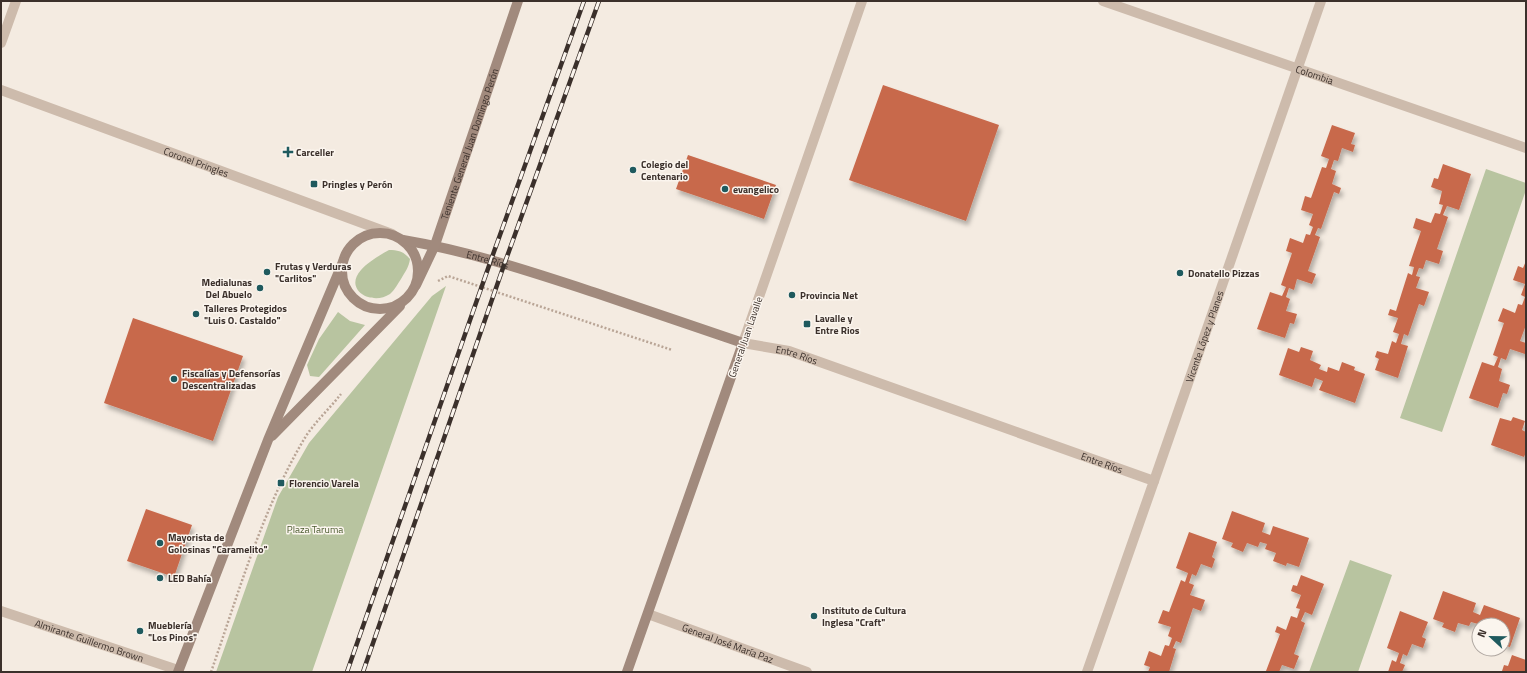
<svg xmlns="http://www.w3.org/2000/svg" width="1527" height="673" font-family="'Titillium Web',sans-serif">
	<style>
		.green { fill: #b8c4a0 }
		.building { fill: #c8694b; filter: url(#shadow) }
		.lines { fill: none; stroke-linecap: round; stroke-linejoin: round }
		.path { stroke: #b9a596; stroke-width: 2.5; stroke-dasharray: 2 2; stroke-linecap: butt }
		.minor { stroke: #cdbbac; stroke-width: 10 }
		.tertiary { stroke: #cdbbac; stroke-width: 10 }
		.secondary { stroke: #a18a7d; stroke-width: 10 }
		.rail-casing { stroke: #3b302b; stroke-width: 4.5 }
		.rail { stroke: #fbf5ee; stroke-width: 3; stroke-dasharray: 9; stroke-linecap: butt }
		.poi-dot { fill: #1f5a5e; stroke: #fbf5ee; stroke-width: 1.5 }
		.labels { text-anchor: middle; stroke-width: 3; stroke-linejoin: round; paint-order: stroke }
		.street-label { font-size: 10px; fill: #3b302b; stroke: #fbf5ee }
		.poi-label { font-size: 10px; font-weight: bold; fill: #3b302b; stroke: #fbf5ee; text-anchor: start }
		.park-label { font-size: 10px; fill: #4a5a2e; stroke: #fbf5ee }
	</style>
	<defs>
		<filter id="shadow"><feDropShadow dx="2.5" dy="4.5" stdDeviation="2" flood-color="#0004"/></filter>
	</defs>
	<rect width="100%" height="100%" fill="#f4ebe1"/>
	<path class="green" d="M1486,169L1526,183V190L1442,432L1400,418Z
		M389,250C399,250 404,252 410,259C409,267 405,272 401,279C398,283 395,290 390,294C372,306 343,290 361,270C368,262 380,255 389,250Z
		M446,286L312,672H216L278,497L309,443L432,296Z
		M338,312L350,321L365,325L319,377L310,376L307,365L319,339Z
		M1350,560L1392,575L1358,672H1309Z"/>
	<path class="building" d="M883,85L999,125L966,221L849,180Z
		M1332,125L1355,133L1351,144L1355,145L1353,152L1342,148L1338,161L1334,160L1331,169L1336,171L1332,184L1341,188L1339,194L1334,192L1321,229L1318,228L1315,235L1320,237L1308,271L1316,274L1312,284L1297,279L1294,290L1289,288L1286,297L1290,299L1286,311L1297,314L1294,324L1290,323L1285,338L1257,329L1270,292L1282,296L1286,287L1281,285L1292,253L1286,251L1290,238L1303,243L1306,234L1310,235L1313,227L1309,225L1313,214L1301,210L1305,196L1311,198L1322,167L1326,168L1329,159L1321,156Z
		M688,155L776,185L764,219L676,189Z
		M1443,164L1471,174L1459,210L1447,206L1443,215L1448,217L1437,249L1443,251L1439,264L1426,260L1423,269L1419,268L1416,276L1420,277L1416,288L1429,292L1424,306L1419,304L1408,336L1404,334L1401,344L1408,346L1398,378L1375,370L1379,359L1375,357L1377,351L1388,354L1392,341L1396,343L1399,334L1393,332L1398,318L1388,315L1390,309L1396,311L1408,273L1412,275L1414,267L1409,266L1421,231L1413,228L1416,218L1431,223L1435,213L1440,214L1443,205L1439,204L1442,191L1431,187L1434,178L1438,179Z
		M1526,261V325L1520,341L1526,343V350L1525,354L1510,349L1506,360L1501,358L1498,367L1502,369L1499,381L1510,385L1507,394L1503,393L1498,408L1469,398L1482,362L1494,366L1498,357L1493,355L1504,323L1498,321L1503,308L1515,313L1518,304L1522,305L1525,297L1521,295L1525,284L1513,280L1518,266L1523,268Z
		M133,318L243,356L213,441L104,403Z
		M1301,347L1313,351L1310,360L1321,365L1319,369L1327,372L1328,367L1339,371L1342,362L1355,367L1354,370L1365,374L1355,403L1319,390L1323,381L1315,378L1312,387L1279,375L1288,348L1299,352Z
		M1513,417L1525,421L1522,430L1526,432V452L1524,457L1491,445L1500,418L1511,421Z
		M146,509L192,525L174,577L127,561Z
		M1232,511L1265,523L1262,532L1270,535L1273,526L1309,538L1299,567L1287,563L1286,566L1273,561L1276,553L1265,549L1267,544L1260,542L1258,547L1247,543L1243,552L1231,547L1233,543L1222,539Z
		M1189,532L1217,542L1212,557L1215,559L1212,568L1201,564L1196,576L1192,574L1189,583L1194,585L1190,595L1205,600L1201,611L1193,608L1181,643L1176,641L1173,648L1176,649L1169,672H1148L1150,667L1144,665L1149,651L1161,656L1165,645L1169,646L1172,638L1168,636L1171,627L1158,623L1163,610L1169,612L1181,580L1185,582L1188,573L1176,568Z
		M1301,575L1324,584L1312,615L1305,612L1301,621L1305,623L1294,654L1299,656L1294,669L1282,665L1279,672H1269L1266,671L1280,634L1275,632L1277,626L1286,630L1291,616L1297,618L1300,609L1296,608L1301,595L1291,591L1293,585L1297,586Z
		M1443,591L1476,603L1473,612L1480,615L1484,605L1520,618L1510,647L1503,645V625H1479V630L1476,629L1478,624L1471,622L1469,626L1458,623L1455,632L1442,627L1444,623L1433,619Z
		M1400,611L1428,622L1422,637L1426,639L1423,648L1412,644L1407,656L1403,654L1400,663L1405,665L1402,672H1388L1392,660L1396,662L1399,653L1387,648Z
		M1512,655L1526,660V672L1502,671L1504,665L1508,666Z"/>
	<g class="lines">
		<path class="path" d="M438,281L448,276L672,350
			M211,672C239,592 262,509 306,436C316,421 330,408 341,394"/>
		<g class="minor">
			<path id="s1" d="M1103,1L1526,148"/>
			<path d="M1,43L16,1"/>
			<path id="s2" d="M1,90L392,234"/>
			<path d="M743,343L862,1"/>
			<path id="s3" d="M1154,481L1321,1"/>
			<path id="s4" d="M1,611L178,670"/>
		</g>
		<g class="tertiary">
			<path id="s5" d="M743,343L789,351L1154,481L1087,672"/>
			<path id="s6" d="M648,614L807,672"/>
		</g>
		<g class="secondary">
			<circle cx="380" cy="271" r="38"/>
			<path id="s7" d="M403,240C469,251 532,272 596,293C645,310 694,326 743,343L627,672"/>
			<path id="s8" d="M416,285L435,245L518,1"/>
			<path d="M272,436L400,306"/>
			<path d="M178,672L268,440L343,262"/>
		</g>
		<defs>
			<path id="rail" d="M347,672L491,260L584,1
				M363,672L504,265L599,1"/>
		</defs>
		<use href="#rail" class="rail-casing"/>
		<use href="#rail" class="rail"/>
	</g>
	<g class="poi-dot">
		<path d="M286 146h4v4h4v4h-4v4h-4v-4h-4v-4h4z"/>
		<circle cx="633" cy="170" r="4"/>
		<rect x="310" y="180" width="8" height="8" rx="2"/>
		<circle cx="725" cy="189" r="4"/>
		<circle cx="267" cy="272" r="4"/>
		<circle cx="1180" cy="273" r="4"/>
		<circle cx="260" cy="288" r="4"/>
		<circle cx="792" cy="295" r="4"/>
		<circle cx="196" cy="314" r="4"/>
		<rect x="803" y="320" width="8" height="8" rx="2"/>
		<circle cx="174" cy="379" r="4"/>
		<rect x="277" y="479" width="8" height="8" rx="2"/>
		<circle cx="160" cy="543" r="4"/>
		<circle cx="160" cy="578" r="4"/>
		<circle cx="814" cy="616" r="4"/>
		<circle cx="140" cy="631" r="4"/>
	</g>
	<g class="labels">
		<g class="street-label">
			<text dy="4" stroke="none"><textPath href="#s1" startOffset="224">Colombia</textPath></text>
			<text dy="4" stroke="none"><textPath href="#s8" startOffset="151">Teniente General Juan Domingo Perón</textPath></text>
			<text dy="4" stroke="none"><textPath href="#s2" startOffset="208">Coronel Pringles</textPath></text>
			<text dy="4" stroke="none"><textPath href="#s7" startOffset="87">Entre Ríos</textPath></text>
			<text transform="translate(745 337) rotate(-71)" y="4">General Juan Lavalle</text>
			<text dy="4" stroke="none"><textPath href="#s3" startOffset="153">Vicente López y Planes</textPath></text>
			<text dy="4" stroke="none"><textPath href="#s5" startOffset="55">Entre Ríos</textPath></text>
			<text dy="4" stroke="none"><textPath href="#s5" startOffset="379">Entre Ríos</textPath></text>
			<text dy="4" stroke="none"><textPath href="#s4" startOffset="93">Almirante Guillermo Brown</textPath></text>
			<text dy="4" stroke="none"><textPath href="#s6" startOffset="85">General José María Paz</textPath></text>
		</g>
		<g class="poi-label">
			<text x="296" y="156">Carceller</text>
			<text x="641" y="168">Colegio del<tspan x="641" dy="12">Centenario</tspan></text>
			<text x="322" y="188">Pringles y Perón</text>
			<text x="733" y="193">evangelico</text>
			<text x="275" y="270">Frutas y Verduras<tspan x="275" dy="12">"Carlitos"</tspan></text>
			<text x="1188" y="277">Donatello Pizzas</text>
			<text x="252" y="286" text-anchor="end">Medialunas<tspan x="252" dy="12">Del Abuelo</tspan></text>
			<text x="800" y="299">Provincia Net</text>
			<text x="204" y="312">Talleres Protegidos<tspan x="204" dy="12">"Luis O. Castaldo"</tspan></text>
			<text x="815" y="322">Lavalle y<tspan x="815" dy="12">Entre Rios</tspan></text>
			<text x="182" y="377">Fiscalías y Defensorías<tspan x="182" dy="12">Descentralizadas</tspan></text>
			<text x="289" y="487">Florencio Varela</text>
			<text x="168" y="541">Mayorista de<tspan x="168" dy="12">Golosinas "Caramelito"</tspan></text>
			<text x="168" y="582">LED Bahía</text>
			<text x="822" y="614">Instituto de Cultura<tspan x="822" dy="12">Inglesa "Craft"</tspan></text>
			<text x="148" y="629">Mueblería<tspan x="148" dy="12">"Los Pinos"</tspan></text>
		</g>
		<g class="park-label">
			<text x="315" y="533">Plaza Taruma</text>
		</g>
	</g>
	<rect width="1527" height="673" fill="none" stroke="#3b302b" stroke-width="4"/>
	<g transform="translate(1491 637) rotate(292)"><circle r="19" fill="#fbf5ee" stroke="#aea6a0"/>
	<path d="M0-3L7 15L0 10L-7 15Z" fill="#1f5a5e"/>
	<text y="-6" font-size="11" font-weight="bold" text-anchor="middle" fill="#3b302b">N</text>
	</g>
</svg>
